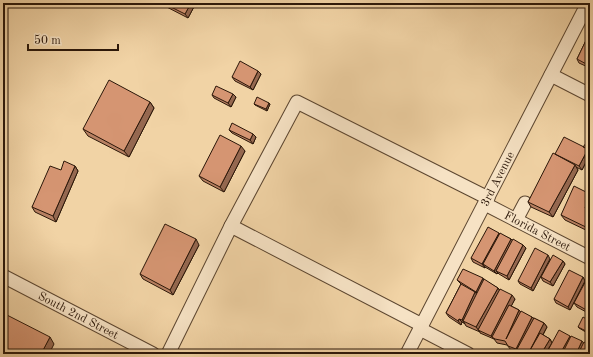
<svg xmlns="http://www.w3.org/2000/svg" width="593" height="357" font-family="'Old Standard TT',serif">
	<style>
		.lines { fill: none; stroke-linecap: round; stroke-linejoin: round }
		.minor-casing { stroke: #5c4630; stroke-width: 15 }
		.minor { stroke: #f6e2c4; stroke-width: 13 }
		.wall { fill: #b78062; stroke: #2b1709 }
		.shaded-wall { fill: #956850; stroke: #2b1709 }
		.building { fill: #d59572; stroke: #2b1709 }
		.labels { text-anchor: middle; stroke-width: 3; stroke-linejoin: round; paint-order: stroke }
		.street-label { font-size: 12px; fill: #2b1709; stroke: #f6e2c4 }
	</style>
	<rect width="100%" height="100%" fill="#f1d3a5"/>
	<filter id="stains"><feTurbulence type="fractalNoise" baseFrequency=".005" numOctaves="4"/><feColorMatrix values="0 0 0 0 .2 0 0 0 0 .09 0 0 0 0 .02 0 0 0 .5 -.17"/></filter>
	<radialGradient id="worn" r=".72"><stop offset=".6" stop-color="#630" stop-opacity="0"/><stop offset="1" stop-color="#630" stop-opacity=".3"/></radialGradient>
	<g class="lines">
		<defs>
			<g id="minor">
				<path d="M551,75L590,95"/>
				<path id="s1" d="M485,204L590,258"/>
				<path d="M516,220L525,203"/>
				<path d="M231,226L422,325"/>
				<path id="s2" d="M3,276L153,354"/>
				<path d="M420,329L468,354"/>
				<path d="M168,354L231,226L297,102L488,198"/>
				<path id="s3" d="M407,354L588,3"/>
			</g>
		</defs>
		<use href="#minor" class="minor-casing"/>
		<use href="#minor" class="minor"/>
	</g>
	<path class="wall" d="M161,3H196L188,18L161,4Z
		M590,32V68L579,63L577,59Z
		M261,74L253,90L235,81L232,77Z
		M212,95L236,97L231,107L214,98Z
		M150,102L154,108L129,157L88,136L83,129Z
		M269,103L270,104L267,111L255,105L254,104Z
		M229,130L253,134L256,137L253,144L232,133Z
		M590,144V162L588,161L587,160L582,170L576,167L578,170L553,217L531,207L528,202L555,155L583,147Z
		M245,151L224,192L203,181L199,176Z
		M75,166L78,171L56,222L35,212L32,207L61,170Z
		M590,194V232L565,220L561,215Z
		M499,233L500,234L511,239L512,240L523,245L526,248L509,280L499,274L498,273L497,274L485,267V268L473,262L471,258Z
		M199,245L173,295L143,279L140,274Z
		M550,259L533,291L520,284L518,281Z
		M563,261L565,264L553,286L543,281L541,277Z
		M590,276V314L577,307L574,303Z
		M583,277L585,281L570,310L556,303L554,299Z
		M457,280H484L498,288L500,290L515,299L511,306L519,310L521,312L544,323L547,327L543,335L550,339L552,343L545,354H518L516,351L511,350L507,345L497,343L494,339L480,333V332L466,326L465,324L462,322L461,325L449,317L446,313L461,284Z
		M590,321V333L589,334L579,328L578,327Z"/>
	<path class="shaded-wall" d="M191,3H196L188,18L185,14Z
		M258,71L261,74L253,90L250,87Z
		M233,94L236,97L231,107L228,103Z
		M150,102L154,108L129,157L124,151Z
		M269,103L270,104L267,111L266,109Z
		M253,134L256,137L253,144L250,140Z
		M241,146L245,151L224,192L220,187Z
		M588,149L589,151L585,158L587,160L582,170L579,166Z
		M575,165L578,170L553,217L549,212Z
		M75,166L78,171L56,222L53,216Z
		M590,197V209L588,213L585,208Z
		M499,233L501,236L483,264L485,267V268L482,264Z
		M196,239L199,245L173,295L170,290Z
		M511,239L514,242L496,271L498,273L497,274L494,271Z
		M523,245L526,248L509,280L507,276Z
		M548,255L550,259L533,291L531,288Z
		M563,261L565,264L553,286L550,282Z
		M583,277L585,281L570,310L568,307Z
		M483,278L485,282L479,295L476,292Z
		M498,288L501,293L478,330L480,332L476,327Z
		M475,292L478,296L463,321L465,324L462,320Z
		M512,295L515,299L494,339L491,336Z
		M519,310L522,314L506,339Z
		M532,317L535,320L519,352L516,349Z
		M459,319L462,322L461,325L458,321Z
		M544,323L547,327L532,354L529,352Z
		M570,336L572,339L564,354H560Z
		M50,337L54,344L49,354H41Z
		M550,339L552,343L545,354H541Z
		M582,341L585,345L580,354H576Z"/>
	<path class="building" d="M163,3H191L185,14Z
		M590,32V66L577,59Z
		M240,61L258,71L250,87L232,77Z
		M109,80L150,102L124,151L83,129Z
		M216,86L233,94L228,103L212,95Z
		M257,97L269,103L266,109L254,104Z
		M232,123L253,134L250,140L229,130Z
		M220,135L241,146L220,187L199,176Z
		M564,137L588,149L579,166L555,154Z
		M587,142L590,144V149L589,151L588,149L583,147Z
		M590,149V160L585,158Z
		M553,153L575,165L549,212L528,202Z
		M64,161L75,166L53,216L32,207L50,166L61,170Z
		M574,186L590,194V197L585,208L588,210L590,205V229L561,215Z
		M165,224L196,239L170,290L140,274Z
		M488,227L499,233L482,264L471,258Z
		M500,233L511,239L494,271L483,264Z
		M513,239L523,245L507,276L496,271Z
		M535,248L548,255L531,288L518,281Z
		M553,255L563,261L550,282L541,277Z
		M463,269L483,278L476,292L457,280Z
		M569,270L583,277L568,307L554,299Z
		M589,275L590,276V312L574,303Z
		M484,279L498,288L476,327L463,321Z
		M461,284L475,292L462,320L459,319L458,321L446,313Z
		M500,289L512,295L491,336L478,330Z
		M509,305L519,310L506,339L521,311L532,317L516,349L508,346L505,341L495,339L492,337Z
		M3,313L50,337L41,354H3Z
		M583,317L590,321V329L588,332L578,327Z
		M534,318L544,323L529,352L540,333L550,339L541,354H522L516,351Z
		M559,330L570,336L560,354H546Z
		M571,336L582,341L576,354H562Z
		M584,342L590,345V354H578Z"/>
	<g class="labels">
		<g class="street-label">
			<text dy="4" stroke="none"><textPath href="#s3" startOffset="197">3rd Avenue</textPath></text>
			<text dy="4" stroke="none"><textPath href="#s1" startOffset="59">Florida Street</textPath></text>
			<text dy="4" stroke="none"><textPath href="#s2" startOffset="85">South 2nd Street</textPath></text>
		</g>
	</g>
	<rect width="593" height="357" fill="none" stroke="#f1d3a5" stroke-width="16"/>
	<rect x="4" y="4" width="585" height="349" fill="none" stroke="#2b1709" stroke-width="2"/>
	<rect x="8" y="8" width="577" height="341" fill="none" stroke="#2b1709"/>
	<path d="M28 44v6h90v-6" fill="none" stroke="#2b1709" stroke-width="2"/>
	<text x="34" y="44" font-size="12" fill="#2b1709" stroke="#f6e2c4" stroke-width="3" paint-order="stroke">50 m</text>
	<rect width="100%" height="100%" filter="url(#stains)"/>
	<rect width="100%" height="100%" fill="url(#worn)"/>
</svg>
